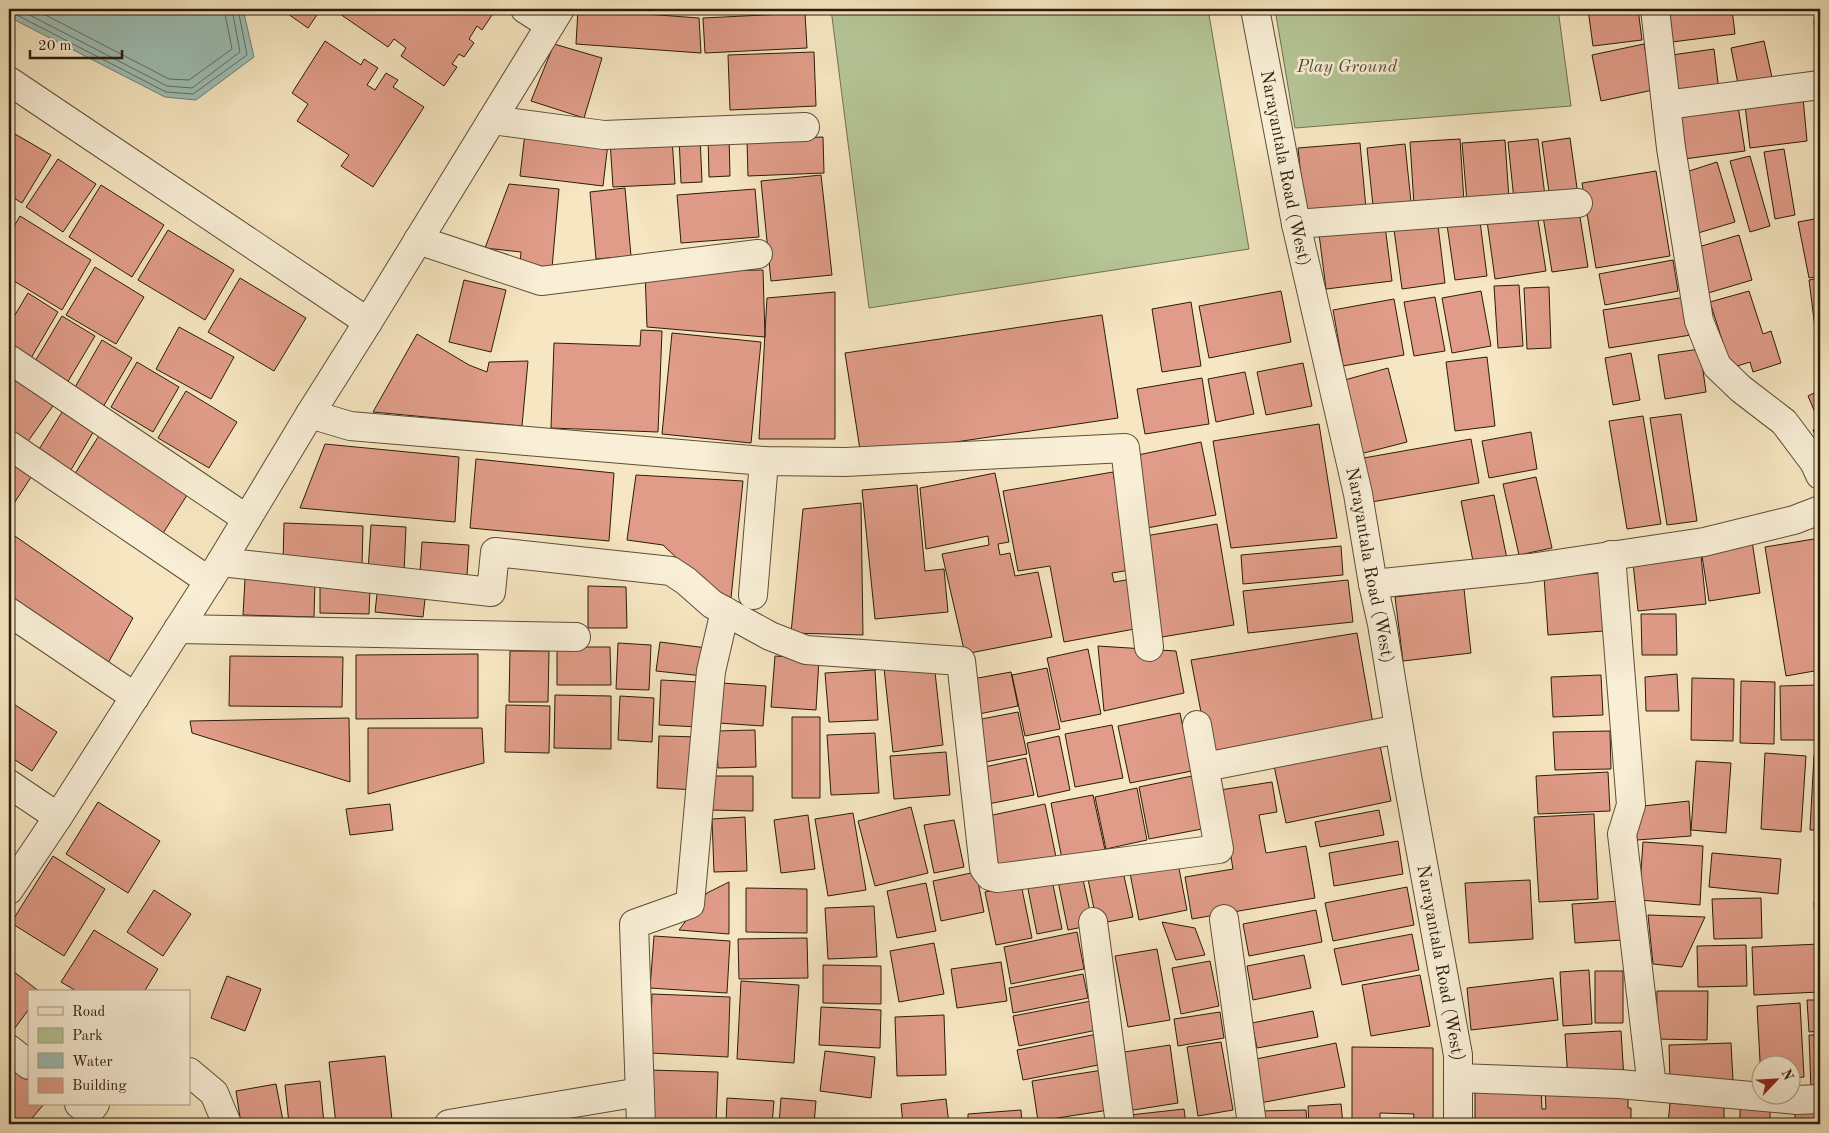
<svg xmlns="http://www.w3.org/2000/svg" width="1829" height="1133" font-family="'Old Standard TT',serif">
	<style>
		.green { fill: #b6c697; stroke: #707150 }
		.water { fill: #9dbfb6; stroke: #6f7e71 }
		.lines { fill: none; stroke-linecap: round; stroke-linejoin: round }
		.shore { stroke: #646e60; stroke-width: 1 }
		.building { fill: #e09c88; stroke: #2a1c0a }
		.minor-casing { stroke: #5d4e38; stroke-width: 30 }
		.minor { stroke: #f9efd7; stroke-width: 28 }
		.labels { text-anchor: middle; stroke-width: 5; stroke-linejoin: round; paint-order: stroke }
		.park-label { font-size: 18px; font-style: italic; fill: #544f34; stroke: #f9efd7 }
		.street-label { font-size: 18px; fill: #2a1c0a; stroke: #f9efd7 }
	</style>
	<rect width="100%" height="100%" fill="#f6e6c1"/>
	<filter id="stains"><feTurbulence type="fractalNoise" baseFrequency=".004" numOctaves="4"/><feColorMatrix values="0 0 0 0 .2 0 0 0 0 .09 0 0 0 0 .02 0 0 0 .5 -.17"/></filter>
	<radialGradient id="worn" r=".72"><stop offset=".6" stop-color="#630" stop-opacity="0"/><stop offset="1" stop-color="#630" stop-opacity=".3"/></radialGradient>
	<path class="green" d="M831,9H1208L1249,249L869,308Z
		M1275,9H1558L1571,106L1295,128Z"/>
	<path class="water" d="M9,9H243L254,57L196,100L165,97L9,17Z"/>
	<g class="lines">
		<path class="shore" d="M18,9L167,86L192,88L240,52L232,9
			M34,9L169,79L189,80L232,49L224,9
			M9,13H13L166,92L193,94L247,55L238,9"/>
	</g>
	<path class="building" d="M292,9H321L308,28L288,14Z
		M344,9H489L494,12L482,30L477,26L469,39L474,43L464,57L459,54L452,64L457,67L444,86L401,56L406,48L394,39L388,47L340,14Z
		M578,9L699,18L701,53L576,44Z
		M1588,9H1638L1642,40L1593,46Z
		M1669,9H1732L1735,34L1672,42Z
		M1815,9H1820V25H1814Z
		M805,13L807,48L705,53L703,18Z
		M325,41L361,65L364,59L378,68L367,85L375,90L386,73L398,80L393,87L424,107L373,187L341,166L349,155L297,121L308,104L292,93Z
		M1764,41L1773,82L1739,89L1731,48Z
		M554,44L602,58L584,118L531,101Z
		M1644,44L1653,90L1601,101L1592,55Z
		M1714,49L1719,91L1677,97L1672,55Z
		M814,52L816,106L730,110L728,55Z
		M1803,98L1807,141L1750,148L1745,105Z
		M1738,106L1745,151L1684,159L1678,115Z
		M525,133L608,143L603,186L520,176Z
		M15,134L51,155L22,203L9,195V144Z
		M729,135L730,176L709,177L708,136Z
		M700,136L702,182L681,183L679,137Z
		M823,137L824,173L748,176L747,140Z
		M672,138L675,184L613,187L610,141Z
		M1570,138L1578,195L1550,199L1542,142Z
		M1460,139L1464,202L1414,205L1410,142Z
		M1538,139L1545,196L1514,200L1508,142Z
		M1505,140L1509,199L1467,202L1462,143Z
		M1360,143L1366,209L1305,215L1298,148Z
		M1405,144L1411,202L1373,206L1367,148Z
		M1784,149L1795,215L1775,219L1764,152Z
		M1750,156L1770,226L1750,232L1730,161Z
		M58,159L96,184L63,232L26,207Z
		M1717,162L1735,222L1698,233L1680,174Z
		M1656,171L1670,256L1596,268L1582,183Z
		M821,175L832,275L771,281L761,181Z
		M509,184L559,189L552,268L520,264L521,252L485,248Z
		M101,185L164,225L132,277L69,237Z
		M625,188L631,256L596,259L590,192Z
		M755,189L759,237L681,243L677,195Z
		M9,209L15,212L9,222Z
		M1579,211L1588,267L1552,272L1543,216Z
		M1479,214L1487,276L1455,280L1446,218Z
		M1537,214L1546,271L1495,279L1487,221Z
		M20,216L91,260L62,310L9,278V235Z
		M1437,217L1445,283L1402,289L1393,222Z
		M1820,218V276L1809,278L1798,222Z
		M1385,226L1392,281L1326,289L1319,234Z
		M168,230L234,270L205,320L138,280Z
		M1739,235L1752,280L1708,293L1695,248Z
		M1673,260L1678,291L1605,305L1599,274Z
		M95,267L144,297L116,344L66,315Z
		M763,270L765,337L647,327L645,272Z
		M240,278L306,318L274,371L208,332Z
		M1820,278V327L1815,328L1809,280Z
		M464,280L506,290L491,352L449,342Z
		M1519,285L1523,346L1498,348L1494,286Z
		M1549,287L1551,348L1527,349L1524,288Z
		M1281,291L1291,342L1209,358L1199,306Z
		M1481,291L1491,346L1452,353L1442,298Z
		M1749,291L1763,334L1771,331L1781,363L1753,372L1750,362L1731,368L1710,302Z
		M835,292V439H759L767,298Z
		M28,293L58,312L31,358L9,345V325Z
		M1435,297L1445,351L1414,356L1404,302Z
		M1686,297L1691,335L1609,348L1603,310Z
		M1394,299L1404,355L1343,366L1333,310Z
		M1191,302L1201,366L1162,372L1152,309Z
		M1102,315L1118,418L861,456L845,353Z
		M62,316L95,336L67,383L34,363Z
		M179,327L234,357L211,399L156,369Z
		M641,330L662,331L658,432L551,428L554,343L640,346Z
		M672,333L761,342L751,443L662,434Z
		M417,334L469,365L487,372L489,362L528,361L522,426L373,412Z
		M102,340L132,358L103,407L74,389Z
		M1700,349L1706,392L1665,399L1658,355Z
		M1631,353L1640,400L1613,405L1605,358Z
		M1487,357L1495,426L1455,431L1446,362Z
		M137,362L179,387L153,432L111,407Z
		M1303,363L1312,406L1266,415L1257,372Z
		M1388,368L1407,442L1360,454L1341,381Z
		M1245,372L1254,414L1216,422L1208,379Z
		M14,374L55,403L24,447L9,436V381Z
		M1202,378L1209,424L1145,434L1137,389Z
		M1820,390V424L1808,396Z
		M186,391L237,422L209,468L158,438Z
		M64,409L95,429L68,475L36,454Z
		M1681,414L1697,521L1667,525L1650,418Z
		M1643,416L1661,524L1627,529L1609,421Z
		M1319,424L1337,538L1231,548L1213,441Z
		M1820,426V447L1813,430Z
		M1531,432L1537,469L1489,478L1482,441Z
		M100,434L189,492L160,538L71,480Z
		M1471,439L1479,483L1366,503L1358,459Z
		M1201,442L1216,515L1147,528L1133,456Z
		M325,444L459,457L455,522L300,508Z
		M9,450L37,468L9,511Z
		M476,459L614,473L609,541L470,528Z
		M1113,472L1130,570L1112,573L1114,582L1132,579L1140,628L1064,642L1050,566L1018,571L1003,491Z
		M995,473L1009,542L998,544L1000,555L1010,553L1015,576L1038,572L1052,637L965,654L942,554L989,545L988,536L926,549L920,488Z
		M636,475L743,481L730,608L663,545L627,540Z
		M1536,477L1552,548L1519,555L1503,484Z
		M917,485L925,571L944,569L948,612L875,619L862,490Z
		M1494,495L1507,559L1474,566L1461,501Z
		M861,503L863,635L791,633L803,509Z
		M284,523L363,526L362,566L283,563Z
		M1217,524L1234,625L1156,638L1139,537Z
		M371,525L406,527L404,573L368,571Z
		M12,534L133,618L108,663L9,599V541Z
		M1820,538V670L1786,676L1765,547Z
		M1752,541L1760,593L1709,601L1701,549Z
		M422,542L469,545L467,575L420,572Z
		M1341,546L1343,575L1243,584L1241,555Z
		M1701,556L1706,604L1638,611L1633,563Z
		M1600,573L1604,631L1548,635L1544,577Z
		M245,579L315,581L314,617L243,615Z
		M1348,580L1353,622L1248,633L1243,591Z
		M378,585L426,590L423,617L375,612Z
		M320,586L370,587L369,614L320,613Z
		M588,586L626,587L627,628H588Z
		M1464,589L1471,653L1403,661L1395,597Z
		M1641,614H1676L1677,655H1642Z
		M1357,633L1373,724L1209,754L1191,660Z
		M660,642L707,648L703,676L656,671Z
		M618,643L651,645L649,690L616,689Z
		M1098,646L1176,651L1184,693L1104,711Z
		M557,647H610L611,685H557Z
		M1088,649L1101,714L1061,722L1047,658Z
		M510,651H549L548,702H509Z
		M478,654V718L356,719V655Z
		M230,656L343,657L342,707L229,706Z
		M775,656L819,659L816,710L771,707Z
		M934,663L943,745L893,752L884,668Z
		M1047,668L1060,729L1025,736L1012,675Z
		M875,670L878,720L829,722L825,673Z
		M1011,672L1018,706L974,715L967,680Z
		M1677,674L1679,711H1646L1645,677Z
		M1601,675L1603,715L1553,717L1551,677Z
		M1692,678L1734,679L1733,741L1691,740Z
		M661,680L701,682L699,727L659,725Z
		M1741,681L1775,682L1774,744L1740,743Z
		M721,683L766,686L763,726L718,723Z
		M1818,685V740H1781L1780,686Z
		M555,695L611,696V749L554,748Z
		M620,696L654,698L652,742L618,740Z
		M9,701L57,732L32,771L9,756Z
		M506,705L550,706L549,753L505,752Z
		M1018,712L1027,754L980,763L971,721Z
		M1180,713L1192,771L1130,783L1118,726Z
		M792,717H820V798H792Z
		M349,718L350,782L192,733L190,721Z
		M1112,725L1123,778L1075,787L1065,734Z
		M368,728H482L484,763L368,794Z
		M755,730L756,767L718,768L716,731Z
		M1610,731L1611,769L1555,770L1553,732Z
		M875,733L879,793L831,795L827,735Z
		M659,736L702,737L699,790L657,788Z
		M1059,736L1070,790L1038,797L1027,743Z
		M1379,740L1391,801L1286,823L1273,761Z
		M946,752L950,795L894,799L890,756Z
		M1765,753L1806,756L1801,832L1761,829Z
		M1814,755L1820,756V830H1810Z
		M1026,758L1034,795L988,804L980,768Z
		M1696,761L1731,763L1726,833L1691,830Z
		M1608,772L1610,811L1538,814L1536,776Z
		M710,776H753V811L710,810Z
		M1192,776L1202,829L1149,839L1139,787Z
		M1272,782L1277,812L1259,815L1266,853L1306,846L1315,898L1192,919L1185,877L1233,869L1220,790Z
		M1137,788L1147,840L1106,849L1095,797Z
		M1093,795L1105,850L1062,859L1051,803Z
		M1689,801L1691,836L1637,840L1634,807Z
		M98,802L160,841L128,893L66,854Z
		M390,804L393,830L350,835L346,809Z
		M1045,804L1056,857L998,868L988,816Z
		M911,807L928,873L875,886L858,821Z
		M1379,810L1384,835L1320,847L1315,822Z
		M853,813L866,890L828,896L815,819Z
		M1594,814L1598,899L1539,902L1534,817Z
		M808,815L815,869L781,873L774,820Z
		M745,817L747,871L714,872L712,819Z
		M954,820L964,867L934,873L924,825Z
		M1398,841L1403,874L1334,886L1329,853Z
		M1643,842L1703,846L1700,905L1639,900Z
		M1712,853L1781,859L1778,894L1709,887Z
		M53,856L105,889L64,956L11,923Z
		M1178,863L1187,910L1139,920L1130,873Z
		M1122,867L1133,917L1097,924L1087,874Z
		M976,872L984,912L941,921L933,881Z
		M1082,875L1093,925L1068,930L1058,881Z
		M1052,880L1062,929L1037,934L1027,884Z
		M1530,880L1533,939L1469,943L1465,883Z
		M729,882V934L679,930L707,893Z
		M926,883L936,931L897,938L887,891Z
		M1021,884L1032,938L996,945L985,892Z
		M1407,887L1414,925L1333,941L1325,903Z
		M746,888L807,889V933L746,932Z
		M154,890L191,914L163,956L127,932Z
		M1761,898L1762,938L1714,939L1712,899Z
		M1619,901L1622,940L1575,943L1572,904Z
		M1820,901V937H1816L1814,902Z
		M874,906L877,957L828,959L825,908Z
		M1316,910L1322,942L1249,956L1243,924Z
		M1648,915L1705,917L1682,967L1653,964Z
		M1162,922L1195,928L1205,955L1176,960Z
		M94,930L158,969L144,992H78L61,982Z
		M1077,932L1084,969L1011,984L1004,947Z
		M1412,934L1419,970L1342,985L1334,949Z
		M654,936L730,941L727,993L650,988Z
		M807,938L808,978L739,979L738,939Z
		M934,943L944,994L899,1002L890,951Z
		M1820,944V992L1754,995L1752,947Z
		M1746,945L1747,986L1698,987L1697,946Z
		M1157,949L1170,1020L1128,1027L1115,956Z
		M1304,955L1311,988L1253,1000L1247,966Z
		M1210,961L1219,1006L1181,1014L1172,968Z
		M1001,962L1007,1001L957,1008L951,969Z
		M823,965L881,966V1004L823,1003Z
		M9,968L40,992H29V1009L12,1032L9,1029Z
		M1589,970L1592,1024L1563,1026L1560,972Z
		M1595,971H1623V1023H1595Z
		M1083,974L1088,998L1013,1013L1009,988Z
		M1420,975L1430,1026L1371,1036L1362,985Z
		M227,976L261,989L245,1031L211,1018Z
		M1553,978L1558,1020L1471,1030L1467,988Z
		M741,981L799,985L794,1063L737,1059Z
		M1657,991H1708L1707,1040L1656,1039Z
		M652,994L730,997L728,1057L650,1053Z
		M1807,1000H1820V1031L1809,1032Z
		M1091,1001L1097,1030L1019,1046L1013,1016Z
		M1800,1003L1804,1077L1792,1078V1066H1762L1761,1079L1757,1006Z
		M821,1007L881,1010L880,1048L819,1045Z
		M1313,1011L1318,1037L1257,1048L1252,1023Z
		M1220,1012L1224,1038L1178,1046L1174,1019Z
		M944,1015L946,1075L897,1076L895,1017Z
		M1621,1031L1624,1079L1568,1081L1565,1034Z
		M1097,1034L1103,1064L1023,1080L1017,1050Z
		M1809,1035H1820V1090H1811Z
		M1221,1042L1233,1110L1198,1116L1187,1047Z
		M1336,1043L1345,1087L1260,1103L1251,1060Z
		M1731,1043L1733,1081L1670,1083L1669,1045Z
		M1170,1045L1178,1103L1127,1111L1118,1053Z
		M1352,1047L1433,1048V1124H1413L1414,1114L1380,1113V1124H1352Z
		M825,1051L875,1057L871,1098L820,1091Z
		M385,1056L392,1120L355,1124H336L329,1062Z
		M9,1064L29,1081V1104H44L27,1124H9Z
		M649,1070L718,1072L716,1124L648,1122Z
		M1103,1070L1109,1110L1038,1121L1032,1081Z
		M320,1081L324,1124H289L285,1085Z
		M276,1084L283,1121L265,1124H241L236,1091Z
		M1545,1086H1628V1108H1631V1122L1637,1123V1124H1475V1087H1541L1542,1109H1546Z
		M727,1098L774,1101L772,1124H726Z
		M781,1098L816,1101L814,1124H779Z
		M946,1099L949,1124H903L901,1104Z
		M1740,1102H1770V1124H1740Z
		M1670,1103L1724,1107V1124H1668Z
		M1341,1104L1343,1124H1309L1308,1106Z
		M1184,1109L1186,1124H1131L1130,1115Z
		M1820,1109V1124H1795V1110Z
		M1021,1110L1022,1124H968V1114Z
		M1306,1110L1307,1124H1259L1258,1111Z
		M1235,1118L1236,1124H1194V1122Z"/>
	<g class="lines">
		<defs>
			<g id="minor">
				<path d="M525,9L550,25"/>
				<path id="s1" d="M1255,9L1296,224L1358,494L1373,584L1382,624L1407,776L1458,1055V1124"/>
				<path d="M1655,9L1671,148L1699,321L1717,366L1741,389L1784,422L1814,462L1820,475"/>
				<path d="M9,81L368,322"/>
				<path d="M1666,105L1820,85"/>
				<path d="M492,120L604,135L805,127"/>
				<path d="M1296,224L1578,203"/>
				<path d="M418,240L541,281L758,254"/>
				<path d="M9,359L247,519"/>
				<path d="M310,414L350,426L764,461L845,462L1125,448L1149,647"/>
				<path d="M9,445L209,581"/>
				<path d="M1611,555L1631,805L1622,834L1652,1087"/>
				<path d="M221,562L491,592L495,552L671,571L686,581L712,604L770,636L806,650L961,661L984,868L990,876L997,878L1219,849L1197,725"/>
				<path d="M1373,584L1530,568L1704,542L1794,520L1820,510"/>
				<path d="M753,595L764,461"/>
				<path d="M9,612L135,697"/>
				<path d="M178,629L576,637"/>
				<path d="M1205,767L1399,729"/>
				<path d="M9,784L58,817"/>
				<path d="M9,890L58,817L221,562L310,414L368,322L560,9"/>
				<path d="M1224,919L1252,1124"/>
				<path d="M1093,922L1120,1124"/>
				<path d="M9,1049L29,1065"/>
				<path d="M189,1072L214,1093L227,1124"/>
				<path d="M1458,1078L1619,1084L1797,1100L1820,1099"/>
				<path d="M79,1104L89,1112L95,1104"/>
				<path d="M449,1124L640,1092"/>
				<path d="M641,1124L634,924L690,904L711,671L725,611"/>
			</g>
		</defs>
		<use href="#minor" class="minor-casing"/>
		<use href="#minor" class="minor"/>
	</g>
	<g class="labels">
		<g class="park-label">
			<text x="1347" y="72">Play Ground</text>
		</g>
		<g class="street-label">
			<text dy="6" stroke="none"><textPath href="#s1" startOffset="162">Narayantala Road (West)</textPath></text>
			<text dy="6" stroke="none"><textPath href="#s1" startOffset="568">Narayantala Road (West)</textPath></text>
			<text dy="6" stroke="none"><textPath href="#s1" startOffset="972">Narayantala Road (West)</textPath></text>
		</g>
	</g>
	<rect width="1829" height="1133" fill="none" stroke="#f6e6c1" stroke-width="30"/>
	<rect x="10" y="10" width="1809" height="1113" fill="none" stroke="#2a1c0a" stroke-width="2.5"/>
	<rect x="15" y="15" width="1799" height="1103" fill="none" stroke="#2a1c0a"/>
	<rect x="28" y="990" width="162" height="115" fill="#f9efd7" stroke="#a69b85"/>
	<rect x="38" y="1007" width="25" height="8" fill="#f9efd7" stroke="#a69b85"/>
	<text x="72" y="1016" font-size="15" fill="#2a1c0a">Road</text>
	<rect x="38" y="1028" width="25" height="15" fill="#b6c697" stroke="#a69b85"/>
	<text x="72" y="1040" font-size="15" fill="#2a1c0a">Park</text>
	<rect x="38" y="1053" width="25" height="15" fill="#9dbfb6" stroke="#a69b85"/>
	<text x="72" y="1066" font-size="15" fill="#2a1c0a">Water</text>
	<rect x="38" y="1078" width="25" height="15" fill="#e09c88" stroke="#a69b85"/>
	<text x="72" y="1090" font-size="15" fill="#2a1c0a">Building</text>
	<g transform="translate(1776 1080) rotate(65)"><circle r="24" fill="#f9efd7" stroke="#a69b85"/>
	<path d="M0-4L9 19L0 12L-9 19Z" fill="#8f2418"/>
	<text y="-8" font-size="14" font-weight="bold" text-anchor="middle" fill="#2a1c0a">N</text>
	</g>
	<path d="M30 50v8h92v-8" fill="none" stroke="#2a1c0a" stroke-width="2.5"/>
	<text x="38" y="50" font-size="15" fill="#2a1c0a" stroke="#f9efd7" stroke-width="4" paint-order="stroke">20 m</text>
	<rect width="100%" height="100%" filter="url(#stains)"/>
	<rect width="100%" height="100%" fill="url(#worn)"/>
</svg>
